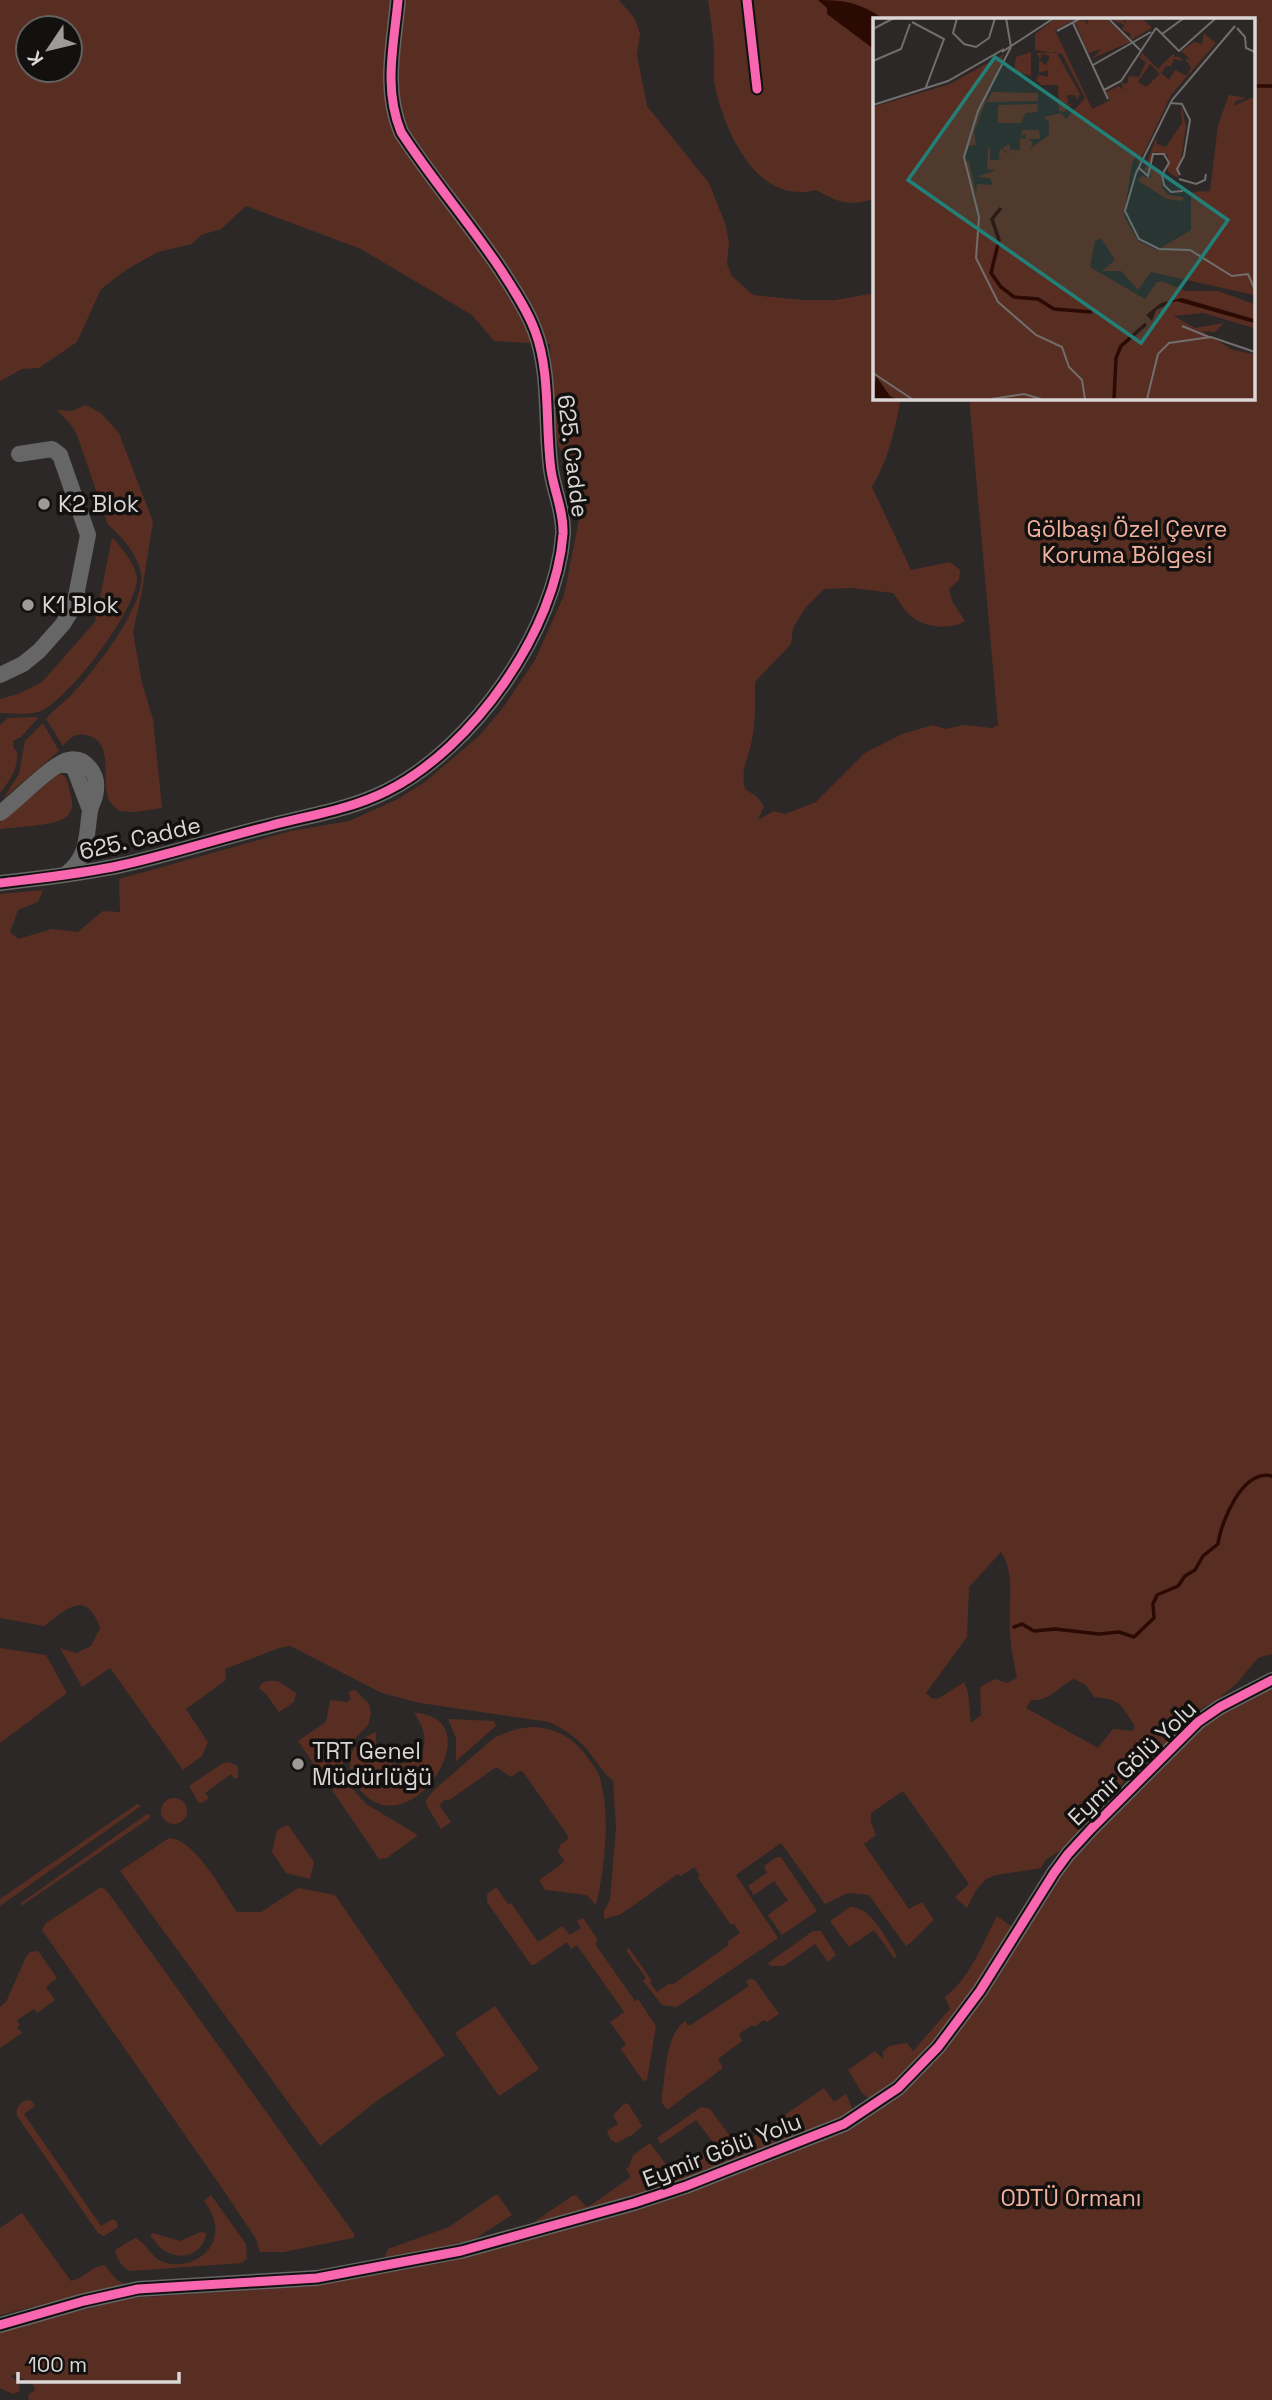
<svg xmlns="http://www.w3.org/2000/svg" width="1272" height="2400" font-family="'Space Grotesk',sans-serif">
	<style>
		.green { fill: #592e22; fill-rule: evenodd }
		.water { fill: #2c0a04 }
		.lines { fill: none; stroke-linecap: round; stroke-linejoin: round }
		.stream { stroke: #2c0a04; stroke-width: 3.5 }
		.minor { stroke: #666; stroke-width: 16 }
		.cycleway-casing { stroke: #131110; stroke-width: 13 }
		.cycleway { stroke: #f766af; stroke-width: 9 }
		.poi-dot { fill: #9d9a99; stroke: #131110; stroke-width: 2.5 }
		.labels { text-anchor: middle; stroke-width: 7; stroke-linejoin: round; paint-order: stroke }
		.street-label { font-size: 23px; fill: #dbd7d6; stroke: #131110 }
		.poi-label { font-size: 23px; fill: #dbd7d6; stroke: #131110; text-anchor: start }
		.park-label { font-size: 23px; fill: #f2b19d; stroke: #131110 }
		.inset-river { fill: none; stroke: #2c0a04; stroke-width: 3.5 }
		.inset-road { fill: none; stroke: #716e6d; stroke-width: 2 }
		.view { fill: #238078; fill-opacity: 0.15; stroke: #238078; stroke-width: 3.5 }
		.inset-edge { fill: none; stroke: #dbd7d6; stroke-width: 3.5 }
	</style>
	<rect width="100%" height="100%" fill="#2b2827"/>
	<path class="green" d="M0,0H619L635,19L640,33L637,55L647,106L709,183L726,226L729,243L727,264L732,276L753,295L804,300H835L875,293V397H901C895,430 889,458 872,487L911,570L950,562L960,570L959,580L949,589L952,601L965,621C951,630 924,628 911,616C904,610 899,601 893,593L852,588L824,589L806,607L793,628L791,644L755,682C755,701 756,720 752,739C749,760 740,766 745,789L756,796L764,806L758,820L774,811L785,814L816,802L865,753L902,734L933,725L946,729L963,725L992,728L998,725L969,397H1253V19H875V199C849,206 839,203 816,190C757,205 725,133 715,86C712,74 715,61 714,49C713,32 710,16 708,0H1272V1654L1258,1658L1236,1684L1217,1700L1202,1708L1154,1755L1135,1769L1061,1850L1045,1860L1041,1868L996,1875L986,1879L976,1890L967,1908L955,1897L969,1884L903,1791L871,1813V1822L876,1835L864,1844L909,1909L922,1902L934,1920C923,1929 918,1938 906,1946L869,1895L848,1893L825,1904L781,1843L736,1875L778,1938L677,2007L662,2005L643,1981L646,1978L626,1950L629,1948L652,1981L650,1983L657,1992L670,1983L672,1985L729,1945L727,1942L740,1933L734,1924L731,1925L698,1878L700,1876L694,1867L681,1876L678,1874L621,1914L604,1919V1911L610,1900L616,1828L613,1781C601,1771 594,1757 583,1745C573,1735 562,1728 549,1722L420,1703L382,1693L290,1646L279,1648L225,1669L226,1680L186,1709L208,1742L202,1756L183,1770L110,1668L82,1687L60,1648L76,1653L91,1646L100,1628C86,1588 66,1610 44,1626L0,1618V894L43,890L38,902L18,910L10,932L18,939L52,929L78,932L103,911L120,912L119,879L291,831L349,821L396,800L425,782L479,736L502,709L535,660L564,595L580,515L581,491L558,445L552,403L550,344L494,341L472,315L361,249L246,206L221,229L201,235L192,244L158,252L126,270L101,289L77,342L39,368L22,369L0,381ZM28,28H70V70H28ZM1001,1552C1016,1573 1008,1608 1010,1634C1011,1649 1014,1664 1017,1678L1007,1683L995,1679L980,1687L981,1715L971,1723L968,1692L964,1682L938,1699L931,1698L926,1693L967,1637L969,1587ZM1074,1679L1086,1685L1094,1697C1123,1700 1120,1705 1135,1726L1132,1731L1113,1729L1098,1748L1026,1708L1031,1700C1049,1702 1059,1686 1074,1679Z
		M86,405L101,413L119,433L153,522L142,591L133,632L142,683L153,719L162,808L134,812L119,811C114,807 111,804 108,798C101,778 115,741 86,735C75,733 70,738 63,746L46,719C54,709 65,702 73,693C95,670 146,605 141,573C139,557 121,535 108,525L77,435L72,426L57,410L72,411Z
		M112,538C121,545 137,567 137,579C136,610 71,696 43,710C32,716 13,713 0,713V699L18,694L42,682L95,622Z
		M37,717L38,718L21,737L13,741V747L17,752C18,770 10,780 0,793V725L8,718Z
		M43,723L59,751L3,799L19,774L25,741Z
		M60,773C68,777 68,784 70,792C72,799 74,807 69,814C62,826 15,827 0,829V822Z
		M0,1648L46,1655L67,1693L0,1743Z
		M1272,1680V2400H29L28,2395L35,2390L34,2386L15,2374L11,2376L19,2383L20,2391L13,2394L0,2388V2331L130,2298L315,2286L511,2237L807,2139L915,2072L1054,1873L1188,1731Z
		M269,1681H278L296,1693L294,1702L279,1712L266,1694L259,1688L262,1683Z
		M355,1690L369,1704L371,1714L368,1725L350,1744L341,1768L325,1780L298,1741L326,1722L330,1700L347,1702L351,1699L348,1692Z
		M414,1713C497,1716 407,1855 358,1787C342,1764 350,1742 376,1732C371,1786 453,1766 414,1713Z
		M448,1719L494,1721L496,1726L456,1761V1738Z
		M532,1727C558,1728 576,1739 590,1761C593,1765 597,1770 599,1775C611,1813 605,1867 596,1905L587,1895L545,1890L539,1880L563,1863L564,1860L558,1852L560,1845L568,1839V1836L523,1772L520,1771L511,1777L496,1767L448,1801L446,1799L439,1805L451,1822L441,1829L427,1806L426,1800L433,1791L495,1737L517,1729Z
		M228,1762L238,1766V1777L235,1779L231,1774L205,1793L209,1798L202,1803H199L189,1786L223,1763Z
		M345,1780L366,1804L418,1835L387,1858L379,1859L332,1790Z
		M161 1811a13 13 0 1 1 26 0a13 13 0 1 1-26 0Z
		M137,1804L141,1806L0,1906V1899Z
		M147,1814L150,1815V1818L21,1906V1903Z
		M288,1825L314,1862L310,1879L286,1873L272,1852L277,1830Z
		M169,1838C195,1839 222,1891 237,1912H261L298,1888L335,1895L445,2055L378,2100L320,2146L120,1871Z
		M777,1857H781L817,1911L782,1935L768,1915L788,1900L774,1881L754,1895L748,1886L767,1873L764,1866Z
		M101,1887L107,1891L355,2235L353,2238L284,2252H260L256,2239L222,2188L42,1930L46,1923Z
		M496,1887L508,1904L511,1903L538,1942L562,1926L570,1935L581,1928L577,1921L583,1918L598,1940L595,1944L635,2001L638,1999L656,2026L647,2080L643,2081L621,2049L626,2044L610,2022L624,2012L577,1945L571,1949L567,1942L534,1965H531L487,1902V1894Z
		M850,1907C872,1907 886,1939 897,1956L894,1958L874,1930L849,1947L830,1921Z
		M997,1916L1015,1929L961,2011L915,2066L870,2099L862,2093L848,2070L875,2051L883,2059V2052L889,2046L907,2043L913,2051L950,2009L945,1997C970,1978 983,1943 997,1916Z
		M813,1931H821L836,1955L828,1962L815,1944L784,1966H770L768,1963Z
		M38,1951L57,1978L46,1987L55,2000L37,2013L34,2009L17,2020L20,2025L17,2027L22,2033L0,2048V2007L6,2002L26,1957L30,1952Z
		M751,1979L755,1980L779,2014L767,2022L763,2020L755,2027L752,2025L739,2034L742,2041L718,2059L723,2068L667,2110L662,2103V2095C666,2073 665,2036 685,2021L689,2026L749,1986L746,1981Z
		M495,2006L539,2069L499,2096L455,2033Z
		M824,2088L834,2102L846,2094L852,2108L850,2114L681,2183L536,2225L534,2222L572,2196L576,2195L586,2207L591,2205L631,2177L626,2169L629,2167L633,2155L650,2143L671,2171L701,2152L711,2163L717,2156L710,2145L713,2142L696,2120L661,2144L657,2138L701,2107L710,2109L738,2147Z
		M31,2100L35,2106L24,2114L101,2226L113,2219L117,2222L118,2227L104,2236L98,2233L17,2116C15,2106 22,2100 31,2100Z
		M625,2103L629,2105L642,2126L632,2135L616,2143L610,2139L607,2131L618,2124L613,2115Z
		M211,2195L246,2244L247,2258L242,2263L131,2271C124,2270 116,2258 115,2250L135,2238C146,2242 150,2257 163,2262C188,2271 219,2253 215,2225C214,2215 209,2208 204,2201Z
		M495,2195H498L512,2215L473,2240L384,2259L388,2249L449,2227Z
		M22,2213L71,2281C83,2279 91,2267 104,2265L117,2280L125,2284L0,2315V2228Z
		M201,2232L206,2233C205,2249 188,2260 172,2254C162,2251 156,2243 150,2235L153,2233L180,2241Z"/>
	<path class="water" d="M818,0C846,0 860,3 884,19H875V50L827,14V8Z"/>
	<g class="lines">
		<path class="stream" d="M1253,86H1272
			M1014,1627L1022,1624L1034,1631L1055,1629L1099,1634L1119,1632L1134,1637L1154,1618L1153,1604L1157,1595L1178,1586L1185,1576L1195,1570L1203,1556L1218,1544C1221,1522 1242,1469 1272,1476"/>
		<path class="minor" d="M0,675L23,664L39,651L63,624L74,606L88,535L60,455L52,449L19,454
			M59,765H68L74,768L90,810
			M0,813C17,801 50,765 68,760C86,756 98,774 96,790C96,798 91,804 90,811C86,836 89,856 66,874
			M0,883C41,878 82,874 122,865C171,854 220,838 269,826C310,815 349,810 387,791C473,748 556,630 563,534C564,512 554,491 551,470C545,426 551,373 535,331C527,309 513,289 501,270C469,222 432,180 401,132C383,88 394,45 398,0
			M0,2325L84,2301L138,2289L317,2278L461,2251L634,2203L686,2186L844,2124L898,2088L938,2047L980,1991L1054,1873L1068,1854L1091,1829L1198,1722L1220,1707L1272,1680"/>
		<defs>
			<path id="cycleway" d="M747,0L757,89
				M0,883C41,878 82,874 122,865C171,854 220,838 269,826C310,815 349,810 387,791C473,748 556,630 563,534C564,512 554,491 551,470C545,426 551,373 535,331C527,309 513,289 501,270C469,222 432,180 401,132C383,88 394,45 398,0
				M0,2325L84,2301L138,2289L317,2278L461,2251L634,2203L686,2186L844,2124L898,2088L938,2047L980,1991L1054,1873L1068,1854L1091,1829L1198,1722L1220,1707L1272,1680"/>
		</defs>
		<use href="#cycleway" class="cycleway-casing"/>
		<use href="#cycleway" class="cycleway"/>
	</g>
	<g class="poi-dot">
		<circle cx="44" cy="504" r="7"/>
		<circle cx="28" cy="605" r="7"/>
		<circle cx="298" cy="1764" r="7"/>
	</g>
	<g class="labels">
		<g class="street-label">
			<text transform="translate(573 456) rotate(83)" y="8">625. Cadde</text>
			<text transform="translate(140 838) rotate(-13)" y="8">625. Cadde</text>
			<text transform="translate(1132 1763) rotate(-44)" y="8">Eymir Gölü Yolu</text>
			<text transform="translate(722 2150) rotate(-21)" y="8">Eymir Gölü Yolu</text>
		</g>
		<g class="poi-label">
			<text x="58" y="512">K2 Blok</text>
			<text x="42" y="613">K1 Blok</text>
			<text x="312" y="1759">TRT Genel<tspan x="312" dy="26">Müdürlüğü</tspan></text>
		</g>
		<g class="park-label">
			<text x="1127" y="537">Gölbaşı Özel Çevre<tspan x="1127" dy="26">Koruma Bölgesi</tspan></text>
			<text x="1071" y="2206">ODTÜ Ormanı</text>
		</g>
	</g>
	<g transform="translate(873 18)">
		<rect width="382" height="382" fill="#2b2827"/>
		<path d="M183,0H204L182,12L219,91L237,82L233,74L246,68L251,72L248,65L254,66L256,58L266,59L273,44L266,39L269,35L285,51L301,35V39H306L311,43L301,41L298,48H293L288,55L296,62L302,52L314,58L318,49L312,40L318,42L308,33L321,24L329,26L331,15L343,25L298,77L266,145L263,139L259,146L251,198L265,223L284,232L318,212V174L337,173L345,107L356,77L373,80L363,83L360,88L381,79V277L278,254L265,272L248,253H229L242,242L228,220L222,223L217,249L272,281L284,264H291L313,273H345L381,286V310L330,295L301,298L322,310L351,305L342,314L328,313L360,332L381,336V381H0V89L77,66L131,36L101,114L103,127L96,128L91,144L96,143L103,176L104,166L120,167L117,160L104,159L123,152L114,151L115,130H123H117V142H126L127,130L141,140L129,130L136,126L138,132H147V120L152,121L153,116L148,118L149,112H166L167,121H156L160,126L157,131L176,117V104L171,99L188,95L193,101L212,80L189,36L162,32V16ZM277,46L287,56L273,69L265,64ZM233,0L257,24L218,41L229,31L215,35L202,4L211,2L216,8L214,1ZM251,0V6L254,0H269L279,10L258,22L257,15L249,12L251,7L240,2ZM158,34V58L141,53L143,39ZM183,34L207,76L204,82L202,77H194L195,87L200,85L191,94L186,93L185,67H168L163,62L166,57L175,59V52L166,55V42L173,47L177,38L168,36V40H167L163,35ZM119,74L165,75V83L114,84ZM165,86L164,94L153,95L148,105H125V87ZM308,89L310,93L313,109L305,160L295,154V137L282,134L276,155L271,153L283,120L284,126L293,129L309,105ZM277,146L288,152L289,169L295,177L311,179L309,183L294,181L265,163L269,158L278,160Z" fill="#592e22" fill-rule="evenodd"/>
		<path d="M309,280L381,301V305L303,283L283,292L279,303L273,297L288,285ZM3,358L17,378L24,381H0Z" fill="#2c0a04"/>
		<path class="inset-river" d="M128,190L119,201L126,222L118,255L128,269L141,279L165,281L181,291L219,294M241,381L243,340L248,328L273,306"/>
		<path class="inset-road" d="M84,0L80,15L91,26L103,29L116,20L122,0M133,0L138,29M235,0L267,32M39,4L71,21L53,69M200,5L235,81M362,8L299,82L263,155L252,193L266,221L286,231L317,232L359,258L375,256L382,272M283,10L306,33L343,0M364,10L372,19L373,30L382,34M0,11L21,0M184,13L208,0M289,16L311,0M138,29L105,93L91,139L106,199L103,240L125,284L163,317L189,329L196,349L209,362L212,381M129,34L181,0M0,43L28,31L37,6M220,47L278,14M231,72L248,63L283,10M298,85L309,86L317,102L311,138L304,151L307,157M0,87L75,63L131,31M265,149L275,158L280,136H291L296,145L289,157L291,167L298,174L310,173M306,161L323,166L332,162L333,156M309,308L336,319M0,355L39,381M118,381L151,376L168,381M274,381L285,336L296,325L338,319L382,334"/>
		<path class="view" d="M122,39L355,202L268,325L35,162Z"/>
		<rect width="382" height="382" class="inset-edge"/>
	</g>
	<g transform="translate(49 49) rotate(235)"><circle r="33" fill="#131110" stroke="#63605f" stroke-width="2"/>
	<path d="M0-5L12 26L0 18L-12 26Z" fill="#9d9a99"/>
	<text y="-10" font-size="19" font-weight="bold" text-anchor="middle" fill="#dbd7d6">K</text>
	</g>
	<path d="M18 2372v10h161v-10" fill="none" stroke="#dbd7d6" stroke-width="3.5"/>
	<text x="28" y="2372" font-size="21" fill="#dbd7d6" stroke="#131110" stroke-width="5" paint-order="stroke">100 m</text>
</svg>
